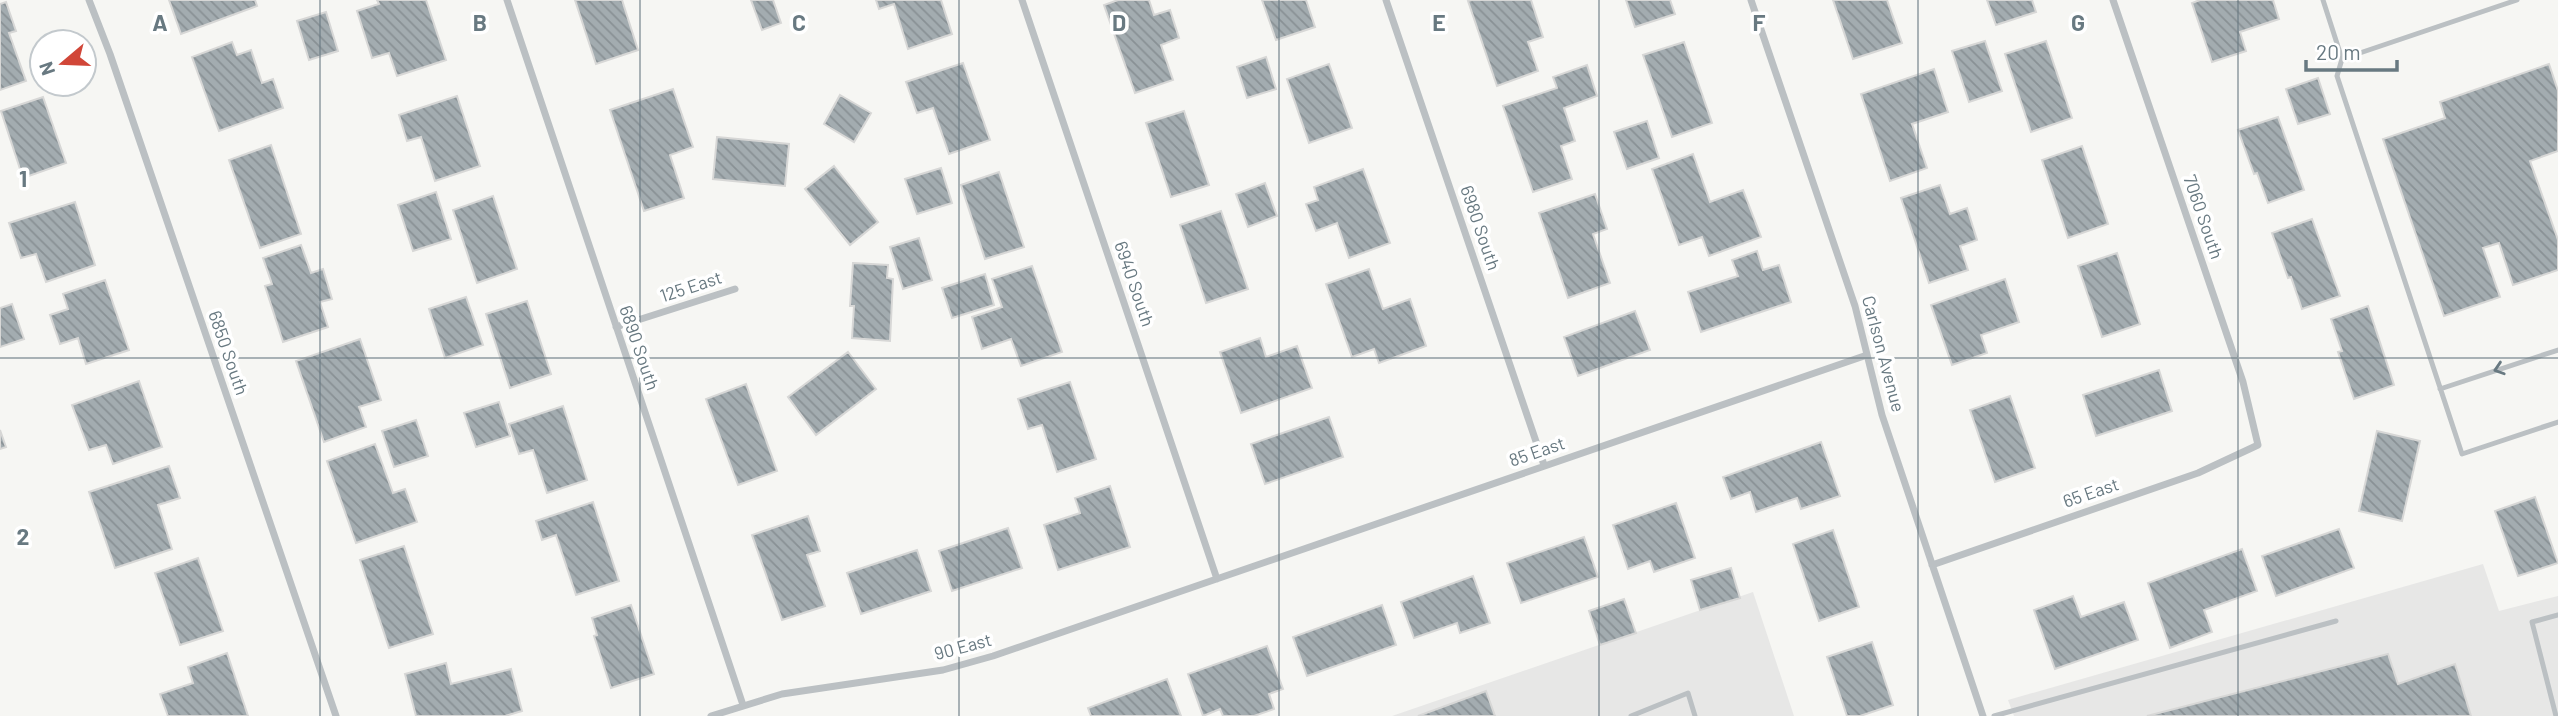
<svg xmlns="http://www.w3.org/2000/svg" width="2558" height="716" font-family="Barlow,sans-serif">
	<style>
		.built { fill: #e7e7e6 }
		.building { fill: url(#building-back-hatch); stroke: #d7d7d6; stroke-width: 2 }
		.lines { fill: none; stroke-linecap: round; stroke-linejoin: round }
		.lane { stroke: #bbc0c3; stroke-width: 5 }
		.street { stroke: #bbc0c3; stroke-width: 7 }
		.oneway { stroke: #687981 }
		.grid { fill: none; stroke: #687981; stroke-width: 2; stroke-opacity: 0.55 }
		.labels { text-anchor: middle; stroke-width: 7; stroke-linejoin: round; paint-order: stroke }
		.street-label { font-size: 18px; fill: #687981; stroke: #fff }
		.grid-label { font-size: 23px; text-anchor: middle; font-weight: bold; fill: #687981; stroke: #fff; stroke-width: 7; stroke-linejoin: round; paint-order: stroke }
	</style>
	<defs>
		<pattern id="building-back-hatch" width="6" height="6" patternUnits="userSpaceOnUse" patternTransform="scale(1.75)"><rect width="6" height="6" fill="#a3acb0"/><path d="M-1 5l2 2M0 0l6 6M5-1l2 2" fill="none" stroke="#899195"/></pattern>
	</defs>
	<rect width="100%" height="100%" fill="#f6f6f3"/>
	<path class="built" d="M2483,564L2499,611L2558,596V716H2014L2008,700Z
		M1753,592L1794,716H1392Z"/>
	<path class="building" d="M169,0H255L257,6L181,34Z
		M377,0H426L446,60L397,76L389,53L372,58L357,11L379,4Z
		M575,0H622L638,50L596,64Z
		M751,0H773L781,23L762,30Z
		M876,0H941L952,34L908,49L894,4L879,9Z
		M1118,0H1149L1154,15L1170,10L1179,38L1161,45L1173,80L1135,93L1104,5Z
		M1262,0H1306L1315,27L1276,40Z
		M1472,0H1531L1543,37L1528,42L1538,71L1497,86L1468,1Z
		M1626,0H1670L1675,14L1635,27Z
		M1833,0H1887L1902,43L1853,59Z
		M1987,0H2032L2036,12L1996,25Z
		M2200,0H2273L2279,19L2240,32L2246,51L2212,62L2192,3Z
		M6,2L16,31L9,33L26,81L0,90V4Z
		M326,12L338,51L309,60L297,21Z
		M1985,41L2002,91L1969,102L1952,51Z
		M2046,41L2072,118L2031,132L2005,54Z
		M232,42L237,55L251,50L262,83L273,79L283,108L219,131L192,57Z
		M1684,42L1712,123L1672,137L1643,55Z
		M1266,57L1276,89L1247,98L1237,67Z
		M963,63L990,140L949,154L933,108L917,113L906,82Z
		M1329,64L1352,128L1309,143L1287,79Z
		M2549,64L2558,91V151L2530,161L2558,240V270L2513,285L2499,243L2483,248L2500,297L2444,316L2383,139L2445,118L2440,102Z
		M1587,65L1597,96L1564,108L1575,141L1561,146L1572,179L1533,192L1503,106L1557,88L1553,77Z
		M1934,69L1948,112L1912,124L1927,168L1890,181L1861,94Z
		M2318,78L2330,114L2298,124L2286,89Z
		M673,89L693,147L670,155L684,198L644,211L610,110Z
		M840,95L871,113L854,142L824,124Z
		M457,96L480,166L435,181L421,137L407,141L399,115Z
		M43,97L66,163L23,178L1,111Z
		M1184,111L1209,185L1171,197L1146,123Z
		M2278,117L2304,190L2268,203L2257,173L2254,174L2238,130Z
		M1647,121L1659,158L1627,169L1614,132Z
		M717,137L789,144L785,186L713,179Z
		M271,145L301,234L260,248L229,160Z
		M2082,146L2108,224L2068,238L2042,160Z
		M1693,154L1710,202L1743,190L1761,237L1709,256L1702,237L1679,245L1652,169Z
		M834,166L878,222L850,245L805,189Z
		M941,168L952,203L917,214L905,179Z
		M1363,169L1390,243L1349,258L1337,223L1316,231L1306,204L1318,200L1314,187Z
		M999,172L1024,247L985,259L961,185Z
		M1265,183L1277,216L1248,227L1236,194Z
		M1940,185L1950,214L1967,208L1977,240L1960,246L1968,270L1929,283L1901,198Z
		M436,192L451,239L413,251L398,205Z
		M1595,194L1607,229L1593,234L1610,283L1568,298L1539,213Z
		M493,196L517,269L477,283L453,210Z
		M75,202L95,265L46,282L36,254L21,258L9,223Z
		M1221,211L1248,289L1206,303L1180,225Z
		M2312,219L2340,296L2302,309L2291,277L2288,278L2272,233Z
		M919,238L932,280L903,289L890,247Z
		M301,245L311,273L323,269L332,299L320,302L328,327L283,342L265,286L272,284L263,258Z
		M1757,251L1763,270L1779,265L1791,302L1701,332L1688,292L1738,276L1732,260Z
		M2117,253L2140,324L2102,337L2078,266Z
		M853,263L888,265L887,278L893,279L890,341L852,338L854,306H850Z
		M1032,266L1062,352L1021,366L1011,339L982,349L972,317L1002,307L992,279Z
		M1369,269L1383,309L1410,299L1426,346L1379,363L1374,349L1352,357L1326,284Z
		M985,274L994,305L952,318L942,288Z
		M2005,279L2019,322L1981,335L1987,353L1952,365L1931,305Z
		M105,280L129,350L86,364L78,338L60,344L50,315L68,309L63,294Z
		M466,297L483,345L445,358L429,309Z
		M527,301L551,374L510,388L486,314Z
		M12,304L24,339L0,347V308Z
		M2368,306L2394,385L2354,399L2338,352L2342,351L2331,319Z
		M1635,311L1650,350L1578,376L1564,337Z
		M1260,338L1266,357L1297,346L1312,388L1241,413L1220,352Z
		M360,339L381,400L359,407L366,427L324,442L296,361Z
		M848,352L876,389L816,435L788,397Z
		M2159,370L2172,411L2096,436L2083,395Z
		M139,381L162,447L113,464L106,445L89,450L72,405Z
		M1070,382L1096,459L1057,472L1042,425L1028,429L1018,399Z
		M746,384L777,471L738,485L706,399Z
		M2010,396L2035,468L1995,482L1970,410Z
		M499,402L510,436L476,447L464,413Z
		M563,406L587,480L547,493L533,450L519,454L509,424Z
		M1329,417L1343,457L1265,484L1251,444Z
		M416,420L428,456L394,467L382,431Z
		M0,430L6,447L0,449Z
		M2377,431L2420,441L2402,521L2359,511Z
		M1821,442L1840,496L1801,509L1797,498L1756,512L1750,492L1731,499L1723,477Z
		M375,444L393,493L405,489L417,522L356,543L327,461Z
		M169,466L180,498L158,505L172,549L115,568L89,492Z
		M1110,486L1130,547L1058,570L1044,525L1080,513L1075,498Z
		M2535,497L2558,563L2518,576L2495,511Z
		M593,502L619,581L576,595L556,535L542,540L536,521Z
		M1676,503L1695,558L1654,572L1650,561L1628,569L1613,525Z
		M808,516L820,551L807,555L825,606L782,620L752,535Z
		M1008,528L1022,568L952,591L939,551Z
		M2339,529L2354,568L2276,596L2262,556Z
		M1833,530L1859,607L1819,621L1793,544Z
		M1584,537L1598,577L1521,603L1507,563Z
		M404,546L433,634L389,648L360,560Z
		M2242,549L2257,591L2204,610L2212,632L2170,648L2148,583Z
		M917,550L931,591L861,614L847,573Z
		M198,558L223,631L180,645L155,573Z
		M1731,568L1740,598L1700,610L1691,580Z
		M1473,576L1490,623L1460,633L1457,623L1414,638L1401,602Z
		M2073,596L2081,617L2124,602L2138,640L2055,669L2034,610Z
		M1624,599L1636,633L1600,645L1589,611Z
		M631,605L654,674L611,688L594,636L597,635L592,618Z
		M1382,605L1396,645L1307,676L1293,637Z
		M1872,642L1893,705L1860,716H1847L1827,657Z
		M1267,646L1283,689L1269,694L1274,709L1254,716H1223L1220,709L1203,716L1188,674Z
		M227,653L248,716H168L160,694L193,683L188,667Z
		M2388,654L2398,684L2455,664L2471,716H2147Z
		M446,663L451,684L511,669L522,711L505,716H416L405,674Z
		M1167,679L1181,716H1091L1088,708Z
		M1486,691L1495,716H1418Z"/>
	<g class="lines">
		<path class="lane" d="M2323,0L2342,59L2337,76L2462,454L2558,422
			M2342,59L2517,0
			M2440,389L2558,350
			M1631,716L1688,693L1695,716
			M1994,716L2336,621
			M2556,716L2532,622L2558,615"/>
		<path class="street" d="M89,0L110,54L336,716
			M507,0L743,705
			M1022,0L1217,579
			M1386,0L1544,465
			M1751,0L1855,306L1882,415L1983,716
			M616,327L735,289
			M1932,565L2198,473L2258,445L2243,382L2113,0
			M711,716L782,694L943,670L993,656L1867,355"/>
	</g>
	<defs><path id="oneway-chevron" d="M-2-3.5L2.5 0L-2 3.5" fill="none" stroke-width="1.6" stroke-linecap="round" stroke-linejoin="round" transform="scale(1.75)"/></defs>
	<use class="oneway" href="#oneway-chevron" transform="translate(2499 369) rotate(162)"/>
	<path class="grid" d="M320,0V716M640,0V716M959,0V716M1279,0V716M1599,0V716M1918,0V716M2238,0V716M0,358H2558"/>
	<g class="labels">
		<g class="street-label">
			<text transform="translate(2203 217) rotate(71)" y="6">7060 South</text>
			<text transform="translate(1480 228) rotate(71)" y="6">6980 South</text>
			<text transform="translate(1134 284) rotate(71)" y="6">6940 South</text>
			<text transform="translate(691 287) rotate(-18)" y="6">125 East</text>
			<text transform="translate(639 348) rotate(71)" y="6">6890 South</text>
			<text transform="translate(228 353) rotate(71)" y="6">6850 South</text>
			<text transform="translate(1883 354) rotate(75)" y="6">Carlson Avenue</text>
			<text transform="translate(1537 452) rotate(-19)" y="6">85 East</text>
			<text transform="translate(2091 493) rotate(-19)" y="6">65 East</text>
			<text transform="translate(963 647) rotate(-15)" y="6">90 East</text>
		</g>
	</g>
	<g class="grid-label">
		<text x="160" y="31">A</text>
		<text x="480" y="31">B</text>
		<text x="799" y="31">C</text>
		<text x="1119" y="31">D</text>
		<text x="1439" y="31">E</text>
		<text x="1759" y="31">F</text>
		<text x="2078" y="31">G</text>
		<text x="23" y="187">1</text>
		<text x="23" y="545">2</text>
	</g>
	<g transform="translate(63 63) rotate(251)"><circle r="33" fill="#ffffff" stroke="#c3c9cd" stroke-width="2"/>
	<path d="M0-5L12 26L0 18L-12 26Z" fill="#d14638"/>
	<text y="-10" font-size="19" font-weight="bold" text-anchor="middle" fill="#687981">N</text>
	</g>
	<path d="M2306 60v10h91v-10" fill="none" stroke="#687981" stroke-width="3.5"/>
	<text x="2316" y="60" font-size="21" fill="#687981" stroke="#ffffff" stroke-width="5" paint-order="stroke">20 m</text>
</svg>
